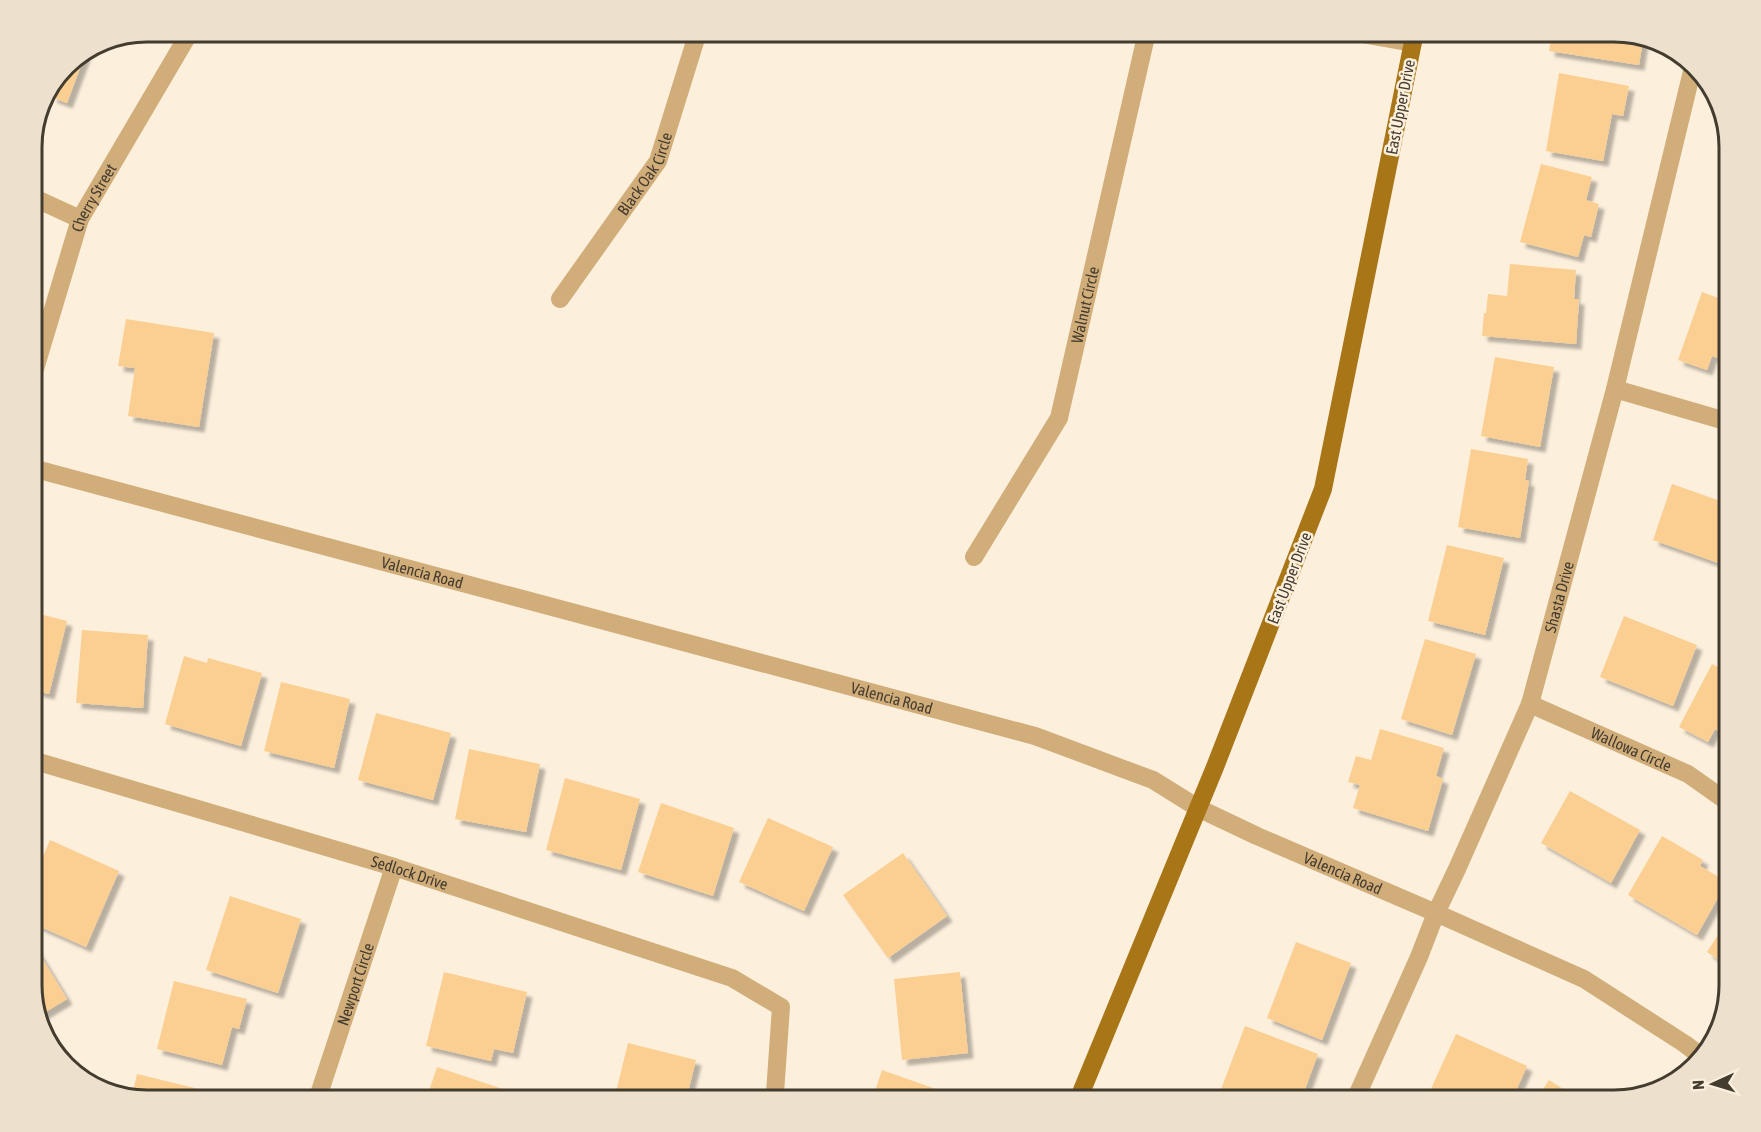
<svg xmlns="http://www.w3.org/2000/svg" width="1761" height="1132" font-family="'Asap Condensed',sans-serif">
	<style>
		.building { fill: #facf91; filter: url(#shadow) }
		.lines { fill: none; stroke-linecap: round; stroke-linejoin: round }
		.minor { stroke: #d1ad7a; stroke-width: 18 }
		.major { stroke: #a87517; stroke-width: 18 }
		.labels { text-anchor: middle; stroke-width: 5; stroke-linejoin: round; paint-order: stroke }
		.street-label { font-size: 16px; fill: #443c2f; stroke: #fcefdc }
		.rim { fill: none; stroke: #443c2f; stroke-width: 3 }
	</style>
	<defs>
		<filter id="shadow"><feDropShadow dx="5.5" dy="5.5" stdDeviation="1.5" flood-color="#0004"/></filter>
	</defs>
	<rect width="100%" height="100%" fill="#fcefdc"/>
	<path class="building" d="M1552,32H1614L1643,40L1639,65L1549,51Z
		M86,52L67,103L51,97L66,65Z
		M1559,73L1629,86L1623,116L1612,114L1603,161L1546,151Z
		M1541,164L1592,177L1586,200L1599,204L1591,237L1584,235L1578,257L1520,242Z
		M1510,264L1576,270L1574,299H1579L1576,344L1482,336L1484,313H1486L1488,294L1507,296Z
		M1702,292L1729,302V362L1712,356L1707,370L1678,360Z
		M126,319L214,333L199,427L128,416L135,368L118,366Z
		M1495,357L1554,367L1540,447L1481,436Z
		M1471,449L1528,459L1525,480L1529,481L1520,538L1458,527Z
		M1672,484L1729,504V558L1727,566L1653,540Z
		M1447,545L1504,558L1485,635L1428,621Z
		M32,612L67,621L49,694L32,690Z
		M1624,616L1697,645L1673,706L1600,677Z
		M82,630L148,635L143,708L76,703Z
		M1425,639L1476,654L1452,735L1401,719Z
		M184,656L207,663L208,658L262,673L241,746L165,724Z
		M1712,664L1729,673V737L1715,729L1708,742L1679,727Z
		M281,682L350,699L334,768L264,751Z
		M376,713L451,733L433,800L358,780Z
		M1380,729L1444,748L1436,776L1443,779L1428,831L1353,808L1360,785L1348,782L1356,756L1371,760Z
		M469,749L540,764L526,832L455,819Z
		M565,778L640,799L621,870L546,850Z
		M1570,791L1640,830L1611,883L1541,843Z
		M661,803L734,828L713,896L638,872Z
		M768,818L833,847L804,911L739,882Z
		M1662,836L1703,860L1700,866L1727,882L1697,935L1628,895Z
		M50,840L119,871L86,947L32,923V882Z
		M903,853L947,916L888,958L843,895Z
		M230,896L301,919L278,993L206,970Z
		M1729,918V967L1707,952Z
		M32,942L67,999L39,1016L32,992Z
		M1296,942L1351,963L1322,1040L1267,1018Z
		M444,972L527,992L513,1053L494,1049L491,1061L426,1046Z
		M960,972L968,1053L902,1060L894,979Z
		M174,981L247,999L239,1029L232,1027L222,1065L157,1049Z
		M1245,1026L1318,1054L1301,1100L1287,1097L1286,1100H1217Z
		M1456,1034L1527,1066L1512,1100H1445L1429,1093Z
		M628,1043L696,1060L686,1100H614Z
		M437,1067L506,1090L502,1100H426Z
		M882,1070L950,1094L947,1100H872Z
		M137,1074L207,1091L205,1100H147L132,1096Z
		M1549,1080L1580,1100H1536Z"/>
	<g class="lines">
		<g class="minor">
			<path d="M1350,32L1413,43"/>
			<path d="M32,197L80,219"/>
			<path id="s1" d="M560,299L658,161L698,32"/>
			<path id="s2" d="M32,379L80,219L190,32"/>
			<path d="M1615,389L1729,422"/>
			<path id="s3" d="M32,468L1035,736L1153,780L1198,808L1257,836L1436,913L1584,979L1685,1044L1702,1057"/>
			<path id="s4" d="M974,557L1059,418L1147,32"/>
			<path id="s5" d="M1530,704L1688,774L1729,803"/>
			<path id="s6" d="M32,760L394,867L732,978L781,1007L775,1093L772,1100"/>
			<path id="s7" d="M317,1100L394,867"/>
			<path id="s8" d="M1355,1100L1419,957L1436,913L1457,869L1530,704L1615,389L1693,67"/>
		</g>
		<path class="major" d="M1078,1100L1215,767L1323,489L1415,32"/>
	</g>
	<g class="labels">
		<g class="street-label">
			<text transform="translate(1400 107) rotate(-79)" y="6">East Upper Drive</text>
			<text dy="6" stroke="none"><textPath href="#s1" startOffset="152">Black Oak Circle</textPath></text>
			<text dy="6" stroke="none"><textPath href="#s2" startOffset="192">Cherry Street</textPath></text>
			<text dy="6" stroke="none"><textPath href="#s4" startOffset="279">Walnut Circle</textPath></text>
			<text dy="6" stroke="none"><textPath href="#s3" startOffset="404">Valencia Road</textPath></text>
			<text transform="translate(1289 578) rotate(-69)" y="6">East Upper Drive</text>
			<text dy="6" stroke="none"><textPath href="#s8" startOffset="544">Shasta Drive</textPath></text>
			<text dy="6" stroke="none"><textPath href="#s3" startOffset="890">Valencia Road</textPath></text>
			<text dy="6" stroke="none"><textPath href="#s5" startOffset="111">Wallowa Circle</textPath></text>
			<text dy="6" stroke="none"><textPath href="#s6" startOffset="394">Sedlock Drive</textPath></text>
			<text dy="6" stroke="none"><textPath href="#s3" startOffset="1376">Valencia Road</textPath></text>
			<text dy="6" stroke="none"><textPath href="#s7" startOffset="122">Newport Circle</textPath></text>
		</g>
	</g>
	<path d="M0 0H1761V1132H0ZM147 42H1614A105 105 0 0 1 1719 147V985A105 105 0 0 1 1614 1090H147A105 105 0 0 1 42 985V147A105 105 0 0 1 147 42Z" fill="#ede1ce" fill-rule="evenodd"/>
	<path class="rim" d="M147 42H1614A105 105 0 0 1 1719 147V985A105 105 0 0 1 1614 1090H147A105 105 0 0 1 42 985V147A105 105 0 0 1 147 42Z"/>
	<g transform="translate(1713 1084) rotate(266)" stroke="#fcefdc" stroke-width="4.5" paint-order="stroke">
	<path d="M0-4.5L10 22L0 15L-10 22Z" fill="#443c2f"/>
	<text y="-9" font-size="16" font-weight="bold" text-anchor="middle" fill="#443c2f">N</text>
	</g>
</svg>
